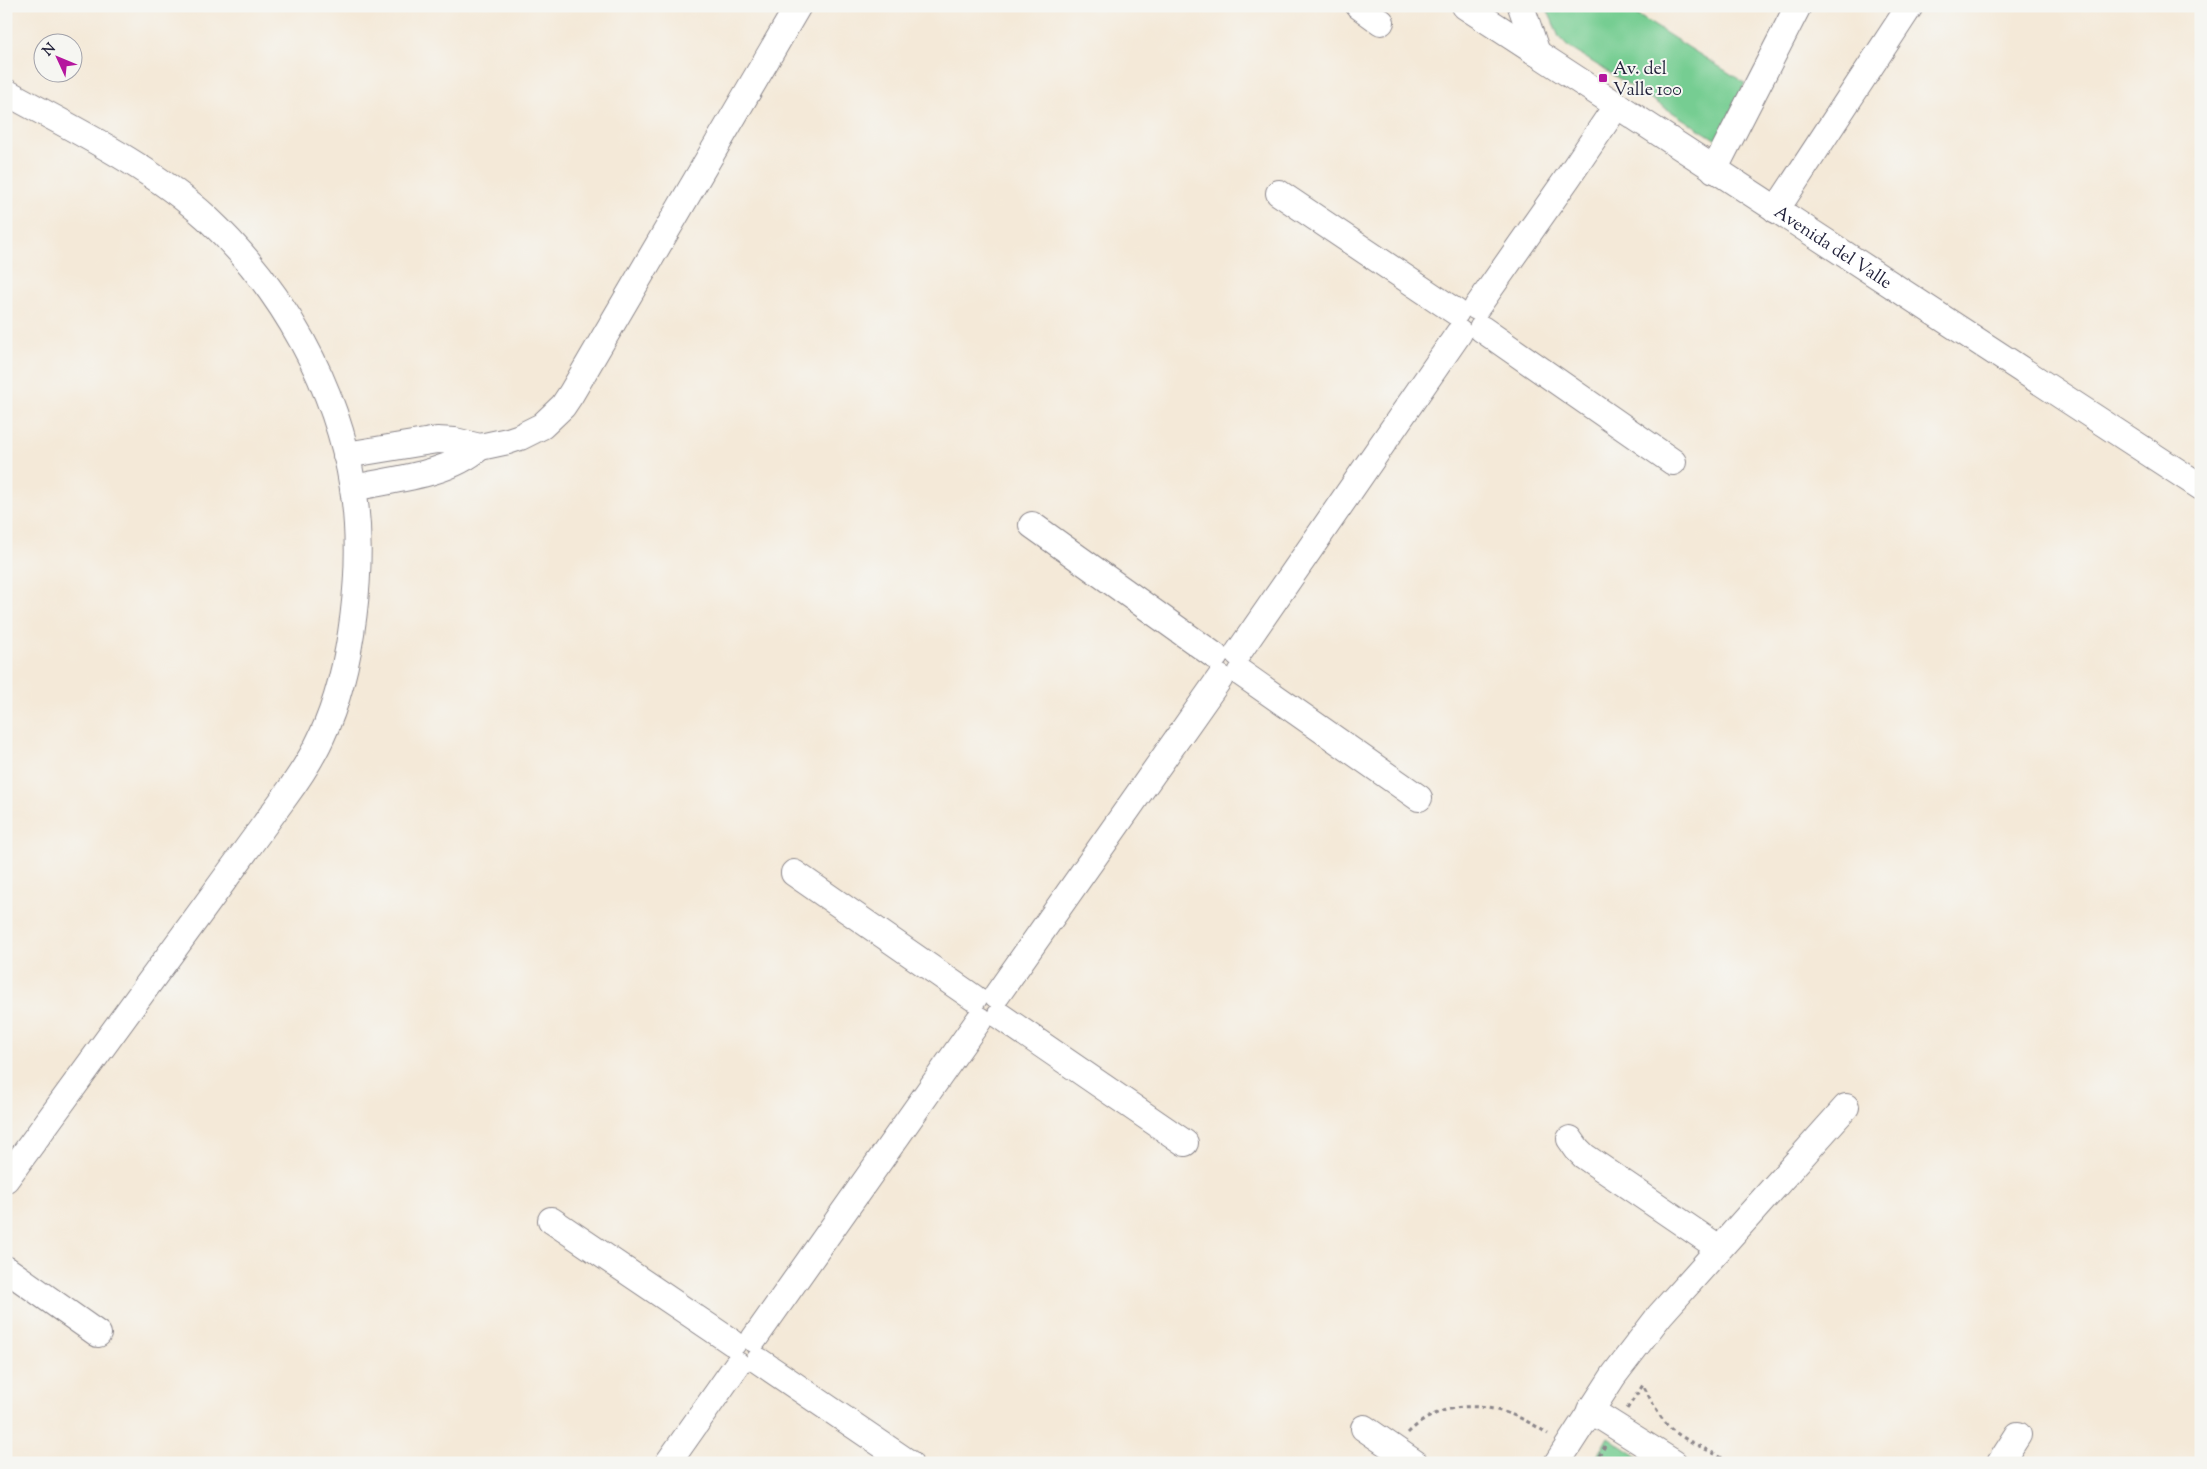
<svg xmlns="http://www.w3.org/2000/svg" width="2207" height="1469" font-family="'Sorts Mill Goudy',serif">
	<style>
		.green { fill: #76cd92; stroke: #4c7866 }
		.lines { fill: none; stroke-linecap: round; stroke-linejoin: round }
		.minor-casing { stroke: #8b868a; stroke-width: 28 }
		.path { stroke: #8b868a; stroke-width: 3; stroke-dasharray: 4 4; stroke-linecap: butt }
		.minor { stroke: #fff; stroke-width: 26 }
		.poi-dot { fill: #b5179e; stroke: #f6f6f2; stroke-width: 2 }
		.labels { text-anchor: middle; stroke-width: 4; stroke-linejoin: round; paint-order: stroke }
		.poi-label { font-size: 18px; fill: #22223b; stroke: #f6f6f2; text-anchor: start }
		.street-label { font-size: 18px; fill: #22223b; stroke: #f6f6f2 }
	</style>
	<rect width="100%" height="100%" fill="#f6f6f2"/>
	<filter id="ink" filterUnits="userSpaceOnUse"><feTurbulence type="fractalNoise" baseFrequency=".02" numOctaves="2"/><feDisplacementMap in="SourceGraphic" scale="10" xChannelSelector="R" yChannelSelector="G"/><feConvolveMatrix kernelMatrix="1 2 1 2 8 2 1 2 1" color-interpolation-filters="sRGB"/></filter>
	<filter id="wash" filterUnits="userSpaceOnUse"><feTurbulence type="fractalNoise" baseFrequency=".0096" numOctaves="4" result="noise"/><feDisplacementMap in="SourceGraphic" scale="20" xChannelSelector="R" yChannelSelector="G"/><feGaussianBlur stdDeviation="1.12" result="paint"/><feColorMatrix in="noise" values="0 0 0 0 0 0 0 0 0 0 0 0 0 0 0 0 0 1.4 0 .05"/><feComposite in="paint" operator="in"/></filter>
	<g filter="url(#wash)">
		<rect width="100%" height="100%" fill="#f4e9d8"/>
		<path class="green" d="M1546,6H1623L1745,83L1718,141L1567,46L1559,37Z
			M1608,1437L1647,1463H1593Z"/>
	</g>
	<g filter="url(#ink)">
		<g class="lines">
			<defs>
				<g id="minor">
					<path d="M1359,6L1381,22"/>
					<path id="s1" d="M1465,6L2201,487"/>
					<path d="M1521,6L1537,53"/>
					<path d="M6,92C73,129 150,166 207,218C282,288 337,386 353,488C365,562 353,670 321,738C311,760 298,779 284,798L6,1179"/>
					<path d="M1714,170L1798,6"/>
					<path d="M1279,193L1456,312"/>
					<path d="M1776,210L1910,6"/>
					<path d="M1477,307L1569,176L1617,105"/>
					<path d="M1482,329L1673,462"/>
					<path d="M346,455L437,440L455,441L480,447L508,441L520,437L542,426L563,406L571,394L798,6"/>
					<path d="M353,488C395,479 448,475 480,447"/>
					<path d="M1032,525L1215,656"/>
					<path d="M1238,653L1459,333"/>
					<path d="M1241,673L1419,798"/>
					<path d="M794,873L974,998"/>
					<path d="M997,995L1220,678"/>
					<path d="M1000,1016L1185,1143"/>
					<path d="M1570,1139L1577,1149L1584,1156L1719,1248"/>
					<path d="M551,1220L733,1343"/>
					<path d="M6,1269L98,1334"/>
					<path d="M754,1339L979,1020"/>
					<path d="M759,1361L909,1463"/>
					<path d="M1590,1410L1674,1463"/>
					<path d="M1364,1428L1415,1463"/>
					<path d="M668,1463L737,1365"/>
					<path d="M1557,1463L1614,1375L1660,1315L1846,1107"/>
					<path d="M2000,1463L2018,1435"/>
				</g>
			</defs>
			<use href="#minor" class="minor-casing"/>
			<path class="path" d="M1627,1409L1643,1385C1651,1400 1658,1416 1670,1428C1684,1441 1713,1451 1730,1463
				M1408,1433C1449,1392 1505,1404 1548,1434
				M1595,1463L1605,1446"/>
			<use href="#minor" class="minor"/>
		</g>
	</g>
	<rect class="poi-dot" x="1598" y="73" width="10" height="10" rx="2.5"/>
	<g class="labels">
		<g class="poi-label">
			<text x="1613" y="74">Av. del<tspan x="1613" dy="21">Valle 100</tspan></text>
		</g>
		<g class="street-label">
			<text dy="6" stroke="none"><textPath href="#s1" startOffset="440">Avenida del Valle</textPath></text>
		</g>
	</g>
	<rect width="2207" height="1469" fill="none" stroke="#f6f6f2" stroke-width="25"/>
	<g transform="translate(58 58) rotate(314)"><circle r="24" fill="#f6f6f2" stroke="#a1a1a9"/>
	<path d="M0-4L9 19L0 12L-9 19Z" fill="#b5179e"/>
	<text y="-8" font-size="14" font-weight="bold" text-anchor="middle" fill="#22223b">N</text>
	</g>
</svg>
